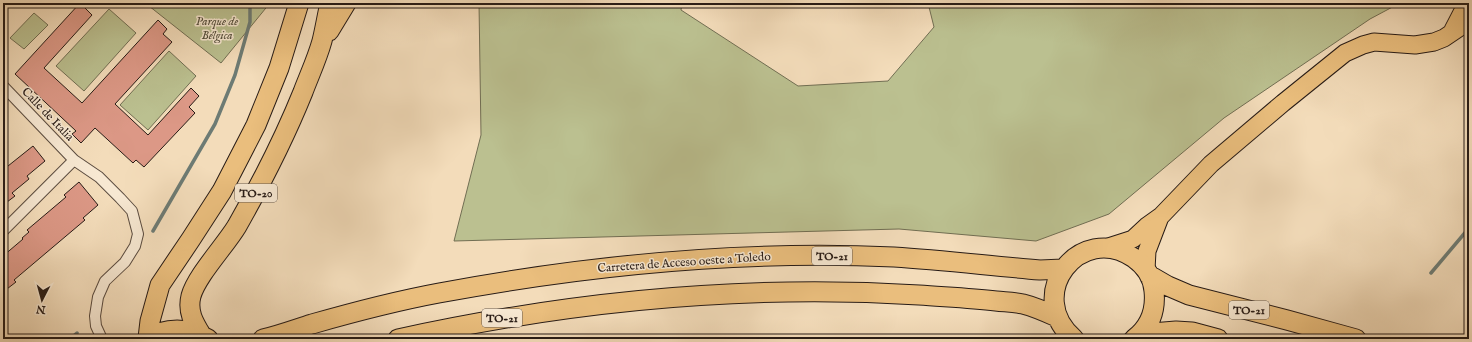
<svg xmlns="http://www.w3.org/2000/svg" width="1472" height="342" font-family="'IM FELL English',serif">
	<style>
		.green { fill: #bbc090; stroke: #716e53 }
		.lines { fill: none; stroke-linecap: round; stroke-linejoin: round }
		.stream { stroke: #6d7b74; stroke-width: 3.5 }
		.building { fill: #dc9886; stroke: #271b16 }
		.street-casing { stroke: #5a4b3f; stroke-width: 12 }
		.primary-casing { stroke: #271b16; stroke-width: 19 }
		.highway-casing { stroke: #271b16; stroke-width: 21 }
		.street { stroke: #f7e8d2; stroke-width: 10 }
		.primary { stroke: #eabe7d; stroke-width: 17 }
		.highway { stroke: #eabe7d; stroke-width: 19 }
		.labels { text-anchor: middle; stroke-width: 3; stroke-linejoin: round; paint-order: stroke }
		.shield { fill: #f7e8d2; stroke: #65584e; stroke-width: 1 }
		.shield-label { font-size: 11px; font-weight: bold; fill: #271b16 }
		.park-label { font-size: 12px; font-style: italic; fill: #534d3b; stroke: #f7e8d2 }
		.street-label { font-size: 12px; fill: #271b16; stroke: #f7e8d2 }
	</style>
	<rect width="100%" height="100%" fill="#f3dcba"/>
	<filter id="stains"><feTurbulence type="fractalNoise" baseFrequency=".005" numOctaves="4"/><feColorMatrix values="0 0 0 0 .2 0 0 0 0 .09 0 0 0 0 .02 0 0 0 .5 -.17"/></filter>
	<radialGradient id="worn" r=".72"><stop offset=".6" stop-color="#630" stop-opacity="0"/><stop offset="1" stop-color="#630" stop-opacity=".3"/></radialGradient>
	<path class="green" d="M150,3H270L221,63L149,6Z
		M479,3H682L681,10L798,86L888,81L934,27L928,3H1400L1370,19L1224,118L1109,214L1036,241L899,229L454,241L481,135Z
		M109,9L136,33L84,91L56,66Z
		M34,13L48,25L24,49L10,38Z
		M169,51L196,76L148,130L120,105Z"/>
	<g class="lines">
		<path class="stream" d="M153,231L215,124L235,75L250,22V3
			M1431,273L1469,228
			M70,339L77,333"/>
	</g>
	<path class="building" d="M80,3L92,15L44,68L82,103L158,20L167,29L163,34L172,42L115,104L148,135L191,88L199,96L189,107L195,113L144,167L136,160L133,163L95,128L81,143L72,134L76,131L15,74Z
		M33,146L45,161L27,176L29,179L12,193L15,196L3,205V170Z
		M79,182L98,205L83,218L85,220L14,280L16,282L3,292V256L23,239L22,238L29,232L27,230L66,197L64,195Z"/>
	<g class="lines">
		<defs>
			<path id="street" d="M3,86L74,160L99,177L120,198L132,211L138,234L135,246L125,262L105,281L98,297L95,316L96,326L102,339
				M3,231L74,160"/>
			<path id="primary" d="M1453,30L1467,3
				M1105,248L1133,239L1147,226L1161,216L1211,164L1283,103L1345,53L1363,45L1374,42L1415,45L1434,42L1444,38L1469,21
				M1146,270L1147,251L1160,217"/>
			<path id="highway" d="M329,31L346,3
				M1149,275L1168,286L1189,295L1287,320L1356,339
				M1140,334L1176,331L1192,332L1218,339
				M202,336C194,323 187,312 191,296C197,275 225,246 237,226C262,182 284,139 303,92C309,76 317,59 322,41C325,29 327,16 330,3
				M148,338L150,321L160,285L191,239L222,191L256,125L279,68L299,3
				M147,339C165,327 189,327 208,339
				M263,339C280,335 296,329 312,324C354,312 396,301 439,293C589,265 741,250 894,257C943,260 991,266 1040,270L1063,269
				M398,339C571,301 743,284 919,295C945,297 971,298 996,301C1005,302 1014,302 1023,304C1035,307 1046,312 1057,317
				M1074,339C1023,295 1080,221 1134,258C1145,266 1153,278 1154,291C1156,310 1150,327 1134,339"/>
		</defs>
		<use href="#street" class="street-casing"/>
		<use href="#primary" class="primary-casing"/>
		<use href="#highway" class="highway-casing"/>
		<use href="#street" class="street"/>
		<use href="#primary" class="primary"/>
		<use href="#highway" class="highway"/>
	</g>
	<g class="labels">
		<g class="shield">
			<rect x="235" y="184" width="42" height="18" rx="3"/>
			<rect x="812" y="247" width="40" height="18" rx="3"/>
			<rect x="1229" y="301" width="40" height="18" rx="3"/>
			<rect x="482" y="309" width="40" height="18" rx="3"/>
		</g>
		<g class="shield-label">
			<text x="256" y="197">TO-20</text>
			<text x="832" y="260">TO-21</text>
			<text x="1249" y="314">TO-21</text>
			<text x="502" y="322">TO-21</text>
		</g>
		<g class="park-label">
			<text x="217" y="25">Parque de<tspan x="217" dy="14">Bélgica</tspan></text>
		</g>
		<g class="street-label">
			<text transform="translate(48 114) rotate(46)" y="4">Calle de Italia</text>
			<text transform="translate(684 262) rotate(-4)" y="4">Carretera de Acceso oeste a Toledo</text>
		</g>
	</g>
	<rect width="1472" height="342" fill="none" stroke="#f3dcba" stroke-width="16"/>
	<rect x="4" y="4" width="1464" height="334" fill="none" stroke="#271b16" stroke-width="2"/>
	<rect x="8" y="8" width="1456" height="326" fill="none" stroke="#271b16"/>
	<g transform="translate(42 300) rotate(186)" stroke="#f7e8d2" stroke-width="3" paint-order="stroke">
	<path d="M0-3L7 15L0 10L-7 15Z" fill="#271b16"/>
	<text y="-6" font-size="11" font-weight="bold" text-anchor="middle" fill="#271b16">N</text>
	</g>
	<rect width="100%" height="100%" filter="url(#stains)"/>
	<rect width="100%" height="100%" fill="url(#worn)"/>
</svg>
